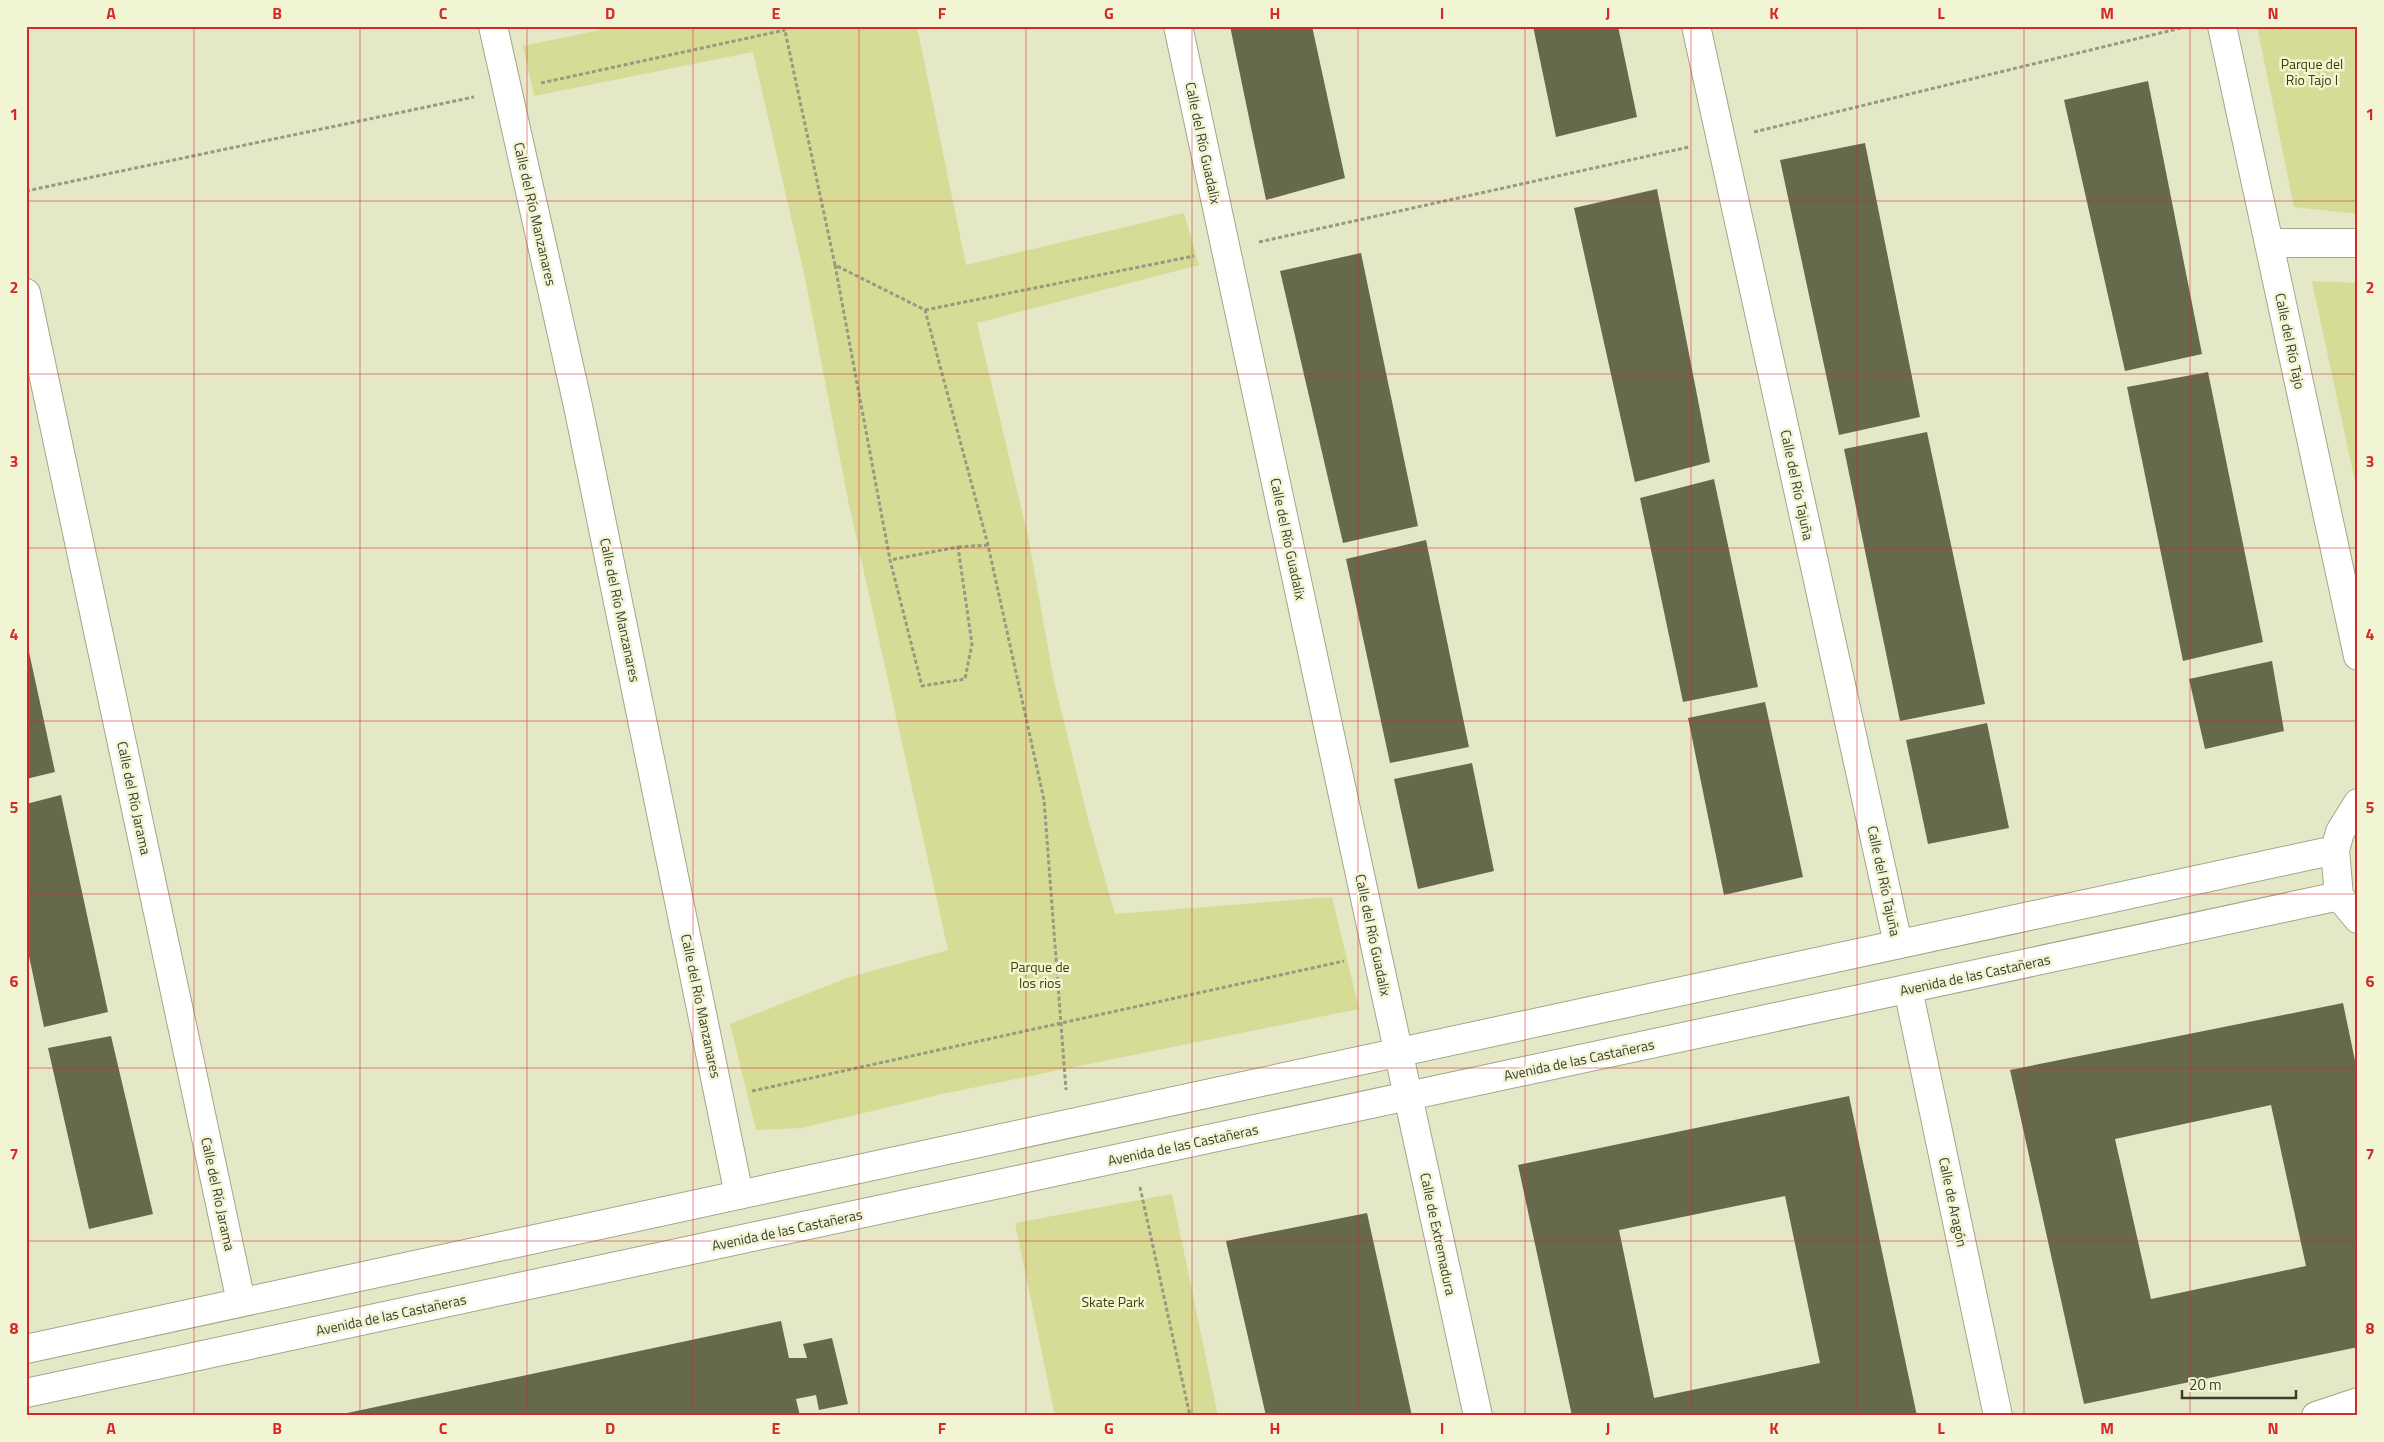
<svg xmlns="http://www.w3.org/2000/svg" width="2384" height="1442" font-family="'Titillium Web',sans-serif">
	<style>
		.green { fill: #d6dc96 }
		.building { fill: #67694d; fill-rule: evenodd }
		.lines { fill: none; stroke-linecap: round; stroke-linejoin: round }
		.minor-casing { stroke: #a3a788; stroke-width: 30 }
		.path { stroke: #979981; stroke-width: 3; stroke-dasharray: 4 2.5; stroke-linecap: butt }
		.minor { stroke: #fff; stroke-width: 28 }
		.grid { fill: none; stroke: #d62828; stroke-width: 1; stroke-opacity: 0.55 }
		.labels { text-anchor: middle; stroke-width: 5; stroke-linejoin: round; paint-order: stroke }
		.park-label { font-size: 14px; fill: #3f4100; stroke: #f1f5d4 }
		.street-label { font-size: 14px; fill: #3c3d30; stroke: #f1f5d4 }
		.neatline { fill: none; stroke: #d62828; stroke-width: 2 }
		.grid-label { font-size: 16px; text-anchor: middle; font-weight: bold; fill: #d62828 }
	</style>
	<rect width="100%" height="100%" fill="#e4e8c7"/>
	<path class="green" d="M618,26H917L966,265L1184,213L1199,265L977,323L1028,536L1054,681L1088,819L1115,914L1332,897L1359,1009L942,1094L802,1128L756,1130L730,1024L847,978L948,950L848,500L805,278L753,52L534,96L523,46Z
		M2257,26H2358V214L2294,207Z
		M2312,281L2358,283V495L2315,296Z
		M1172,1194L1218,1416H1055L1015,1223Z"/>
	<path class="building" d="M1230,26H1312L1345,178L1266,200Z
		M1533,26H1618L1637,117L1556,137Z
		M2148,81L2202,354L2125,371L2064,100Z
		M1865,143L1920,417L1839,435L1780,160Z
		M1657,189L1710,462L1635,482L1574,208Z
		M1361,253L1418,526L1343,543L1280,271Z
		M2208,372L2263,642L2183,661L2127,387Z
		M1927,432L1985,704L1900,721L1844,449Z
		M1714,479L1758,687L1683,702L1640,498Z
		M1426,540L1469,747L1390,763L1346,559Z
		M26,638L55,772L26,779Z
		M2272,661L2284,731L2205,749L2189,679Z
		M1765,702L1803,877L1724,895L1688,718Z
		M1987,723L2009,828L1928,844L1906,740Z
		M1472,763L1494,871L1418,889L1394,779Z
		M61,795L108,1012L44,1027L26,942V804Z
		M2343,1003L2358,1075V1347L2084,1404L2010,1070ZM2271,1105L2306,1266L2151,1299L2115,1139Z
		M111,1036L153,1214L89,1229L48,1048Z
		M1849,1096L1917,1416H1572L1518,1165ZM1785,1196L1820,1363L1654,1398L1619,1230Z
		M1367,1213L1412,1416H1266L1226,1241Z
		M781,1321L789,1358H807L803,1344L832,1338L848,1404L819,1410L816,1395L796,1399L800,1416H333Z"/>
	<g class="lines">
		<defs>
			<path id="minor" d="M493,26L578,406L739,1195
				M1178,26L1377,954L1478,1416
				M1696,26L1898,944
				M2222,26L2358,656
				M2269,243H2358
				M26,293L241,1302
				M2358,803L2340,832L2335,850L2339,896L2358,919
				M1908,989L1998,1416
				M26,1349L2335,850
				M26,1393L2339,896
				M2316,1416L2358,1402"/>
		</defs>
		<use href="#minor" class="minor-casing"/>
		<path class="path" d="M784,26L835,265L925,310L988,545L1044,800L1066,1090
			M541,83L785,30
			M1754,132L2189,26
			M26,191L474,97
			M1259,242L1689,147
			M835,265L890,560L922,686L965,679L972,644L958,547L890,560
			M925,310L1194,256
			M958,547L988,545
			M752,1091L1344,961
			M1140,1187L1190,1416"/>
		<use href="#minor" class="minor"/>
	</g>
	<path class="grid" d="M194,26V1416M360,26V1416M527,26V1416M693,26V1416M859,26V1416M1026,26V1416M1192,26V1416M1358,26V1416M1525,26V1416M1691,26V1416M1857,26V1416M2024,26V1416M2190,26V1416M26,201H2358M26,374H2358M26,548H2358M26,721H2358M26,894H2358M26,1068H2358M26,1241H2358"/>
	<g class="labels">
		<g class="park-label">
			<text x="2312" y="69">Parque del<tspan x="2312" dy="16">Rio Tajo I</tspan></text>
			<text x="1040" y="972">Parque de<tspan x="1040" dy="16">los rios</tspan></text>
			<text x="1113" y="1307">Skate Park</text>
		</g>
		<g class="street-label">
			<text transform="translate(1203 143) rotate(78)" y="5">Calle del Río Guadalix</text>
			<text transform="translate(535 214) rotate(77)" y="5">Calle del Río Manzanares</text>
			<text transform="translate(2290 341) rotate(78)" y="5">Calle del Río Tajo</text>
			<text transform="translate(1797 485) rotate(78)" y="5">Calle del Río Tajuña</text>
			<text transform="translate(1288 539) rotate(78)" y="5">Calle del Río Guadalix</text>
			<text transform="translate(620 610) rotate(78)" y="5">Calle del Río Manzanares</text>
			<text transform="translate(134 798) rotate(78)" y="5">Calle del Río Jarama</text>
			<text transform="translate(1884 881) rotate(78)" y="5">Calle del Río Tajuña</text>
			<text transform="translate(1373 935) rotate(78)" y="5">Calle del Río Guadalix</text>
			<text transform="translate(1975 975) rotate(-12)" y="5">Avenida de las Castañeras</text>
			<text transform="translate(701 1006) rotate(78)" y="5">Calle del Río Manzanares</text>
			<text transform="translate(1579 1060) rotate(-12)" y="5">Avenida de las Castañeras</text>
			<text transform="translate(1183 1145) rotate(-12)" y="5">Avenida de las Castañeras</text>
			<text transform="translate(218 1194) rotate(78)" y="5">Calle del Río Jarama</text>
			<text transform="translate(1953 1202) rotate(78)" y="5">Calle de Aragón</text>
			<text transform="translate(787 1230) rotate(-12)" y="5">Avenida de las Castañeras</text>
			<text transform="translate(1438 1234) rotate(78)" y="5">Calle de Extremadura</text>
			<text transform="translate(391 1315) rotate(-12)" y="5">Avenida de las Castañeras</text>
		</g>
	</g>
	<rect width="2384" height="1442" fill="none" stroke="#f1f5d4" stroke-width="55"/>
	<path d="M2182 1390v8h114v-8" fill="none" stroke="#3c3d30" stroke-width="2.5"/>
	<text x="2189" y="1390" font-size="15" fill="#3c3d30" stroke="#f1f5d4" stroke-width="4" paint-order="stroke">20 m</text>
	<rect x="28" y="28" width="2328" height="1386" class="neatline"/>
	<g class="grid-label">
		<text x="111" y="19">A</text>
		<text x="277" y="19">B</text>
		<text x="443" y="19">C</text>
		<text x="610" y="19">D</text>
		<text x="776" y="19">E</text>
		<text x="942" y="19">F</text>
		<text x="1109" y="19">G</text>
		<text x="1275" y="19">H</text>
		<text x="1442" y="19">I</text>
		<text x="1608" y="19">J</text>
		<text x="1774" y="19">K</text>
		<text x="1941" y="19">L</text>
		<text x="2107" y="19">M</text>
		<text x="2273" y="19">N</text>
		<text x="14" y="120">1</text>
		<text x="2370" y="120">1</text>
		<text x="14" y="293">2</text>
		<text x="2370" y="293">2</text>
		<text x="14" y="467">3</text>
		<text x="2370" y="467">3</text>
		<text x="14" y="640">4</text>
		<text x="2370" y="640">4</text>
		<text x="14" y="813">5</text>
		<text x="2370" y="813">5</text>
		<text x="14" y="987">6</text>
		<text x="2370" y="987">6</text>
		<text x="14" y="1160">7</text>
		<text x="2370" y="1160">7</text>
		<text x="14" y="1334">8</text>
		<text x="2370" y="1334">8</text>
		<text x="111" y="1434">A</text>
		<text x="277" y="1434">B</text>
		<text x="443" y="1434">C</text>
		<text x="610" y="1434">D</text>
		<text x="776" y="1434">E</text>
		<text x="942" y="1434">F</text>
		<text x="1109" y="1434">G</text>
		<text x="1275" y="1434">H</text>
		<text x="1442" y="1434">I</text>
		<text x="1608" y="1434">J</text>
		<text x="1774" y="1434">K</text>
		<text x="1941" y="1434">L</text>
		<text x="2107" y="1434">M</text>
		<text x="2273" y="1434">N</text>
	</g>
</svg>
